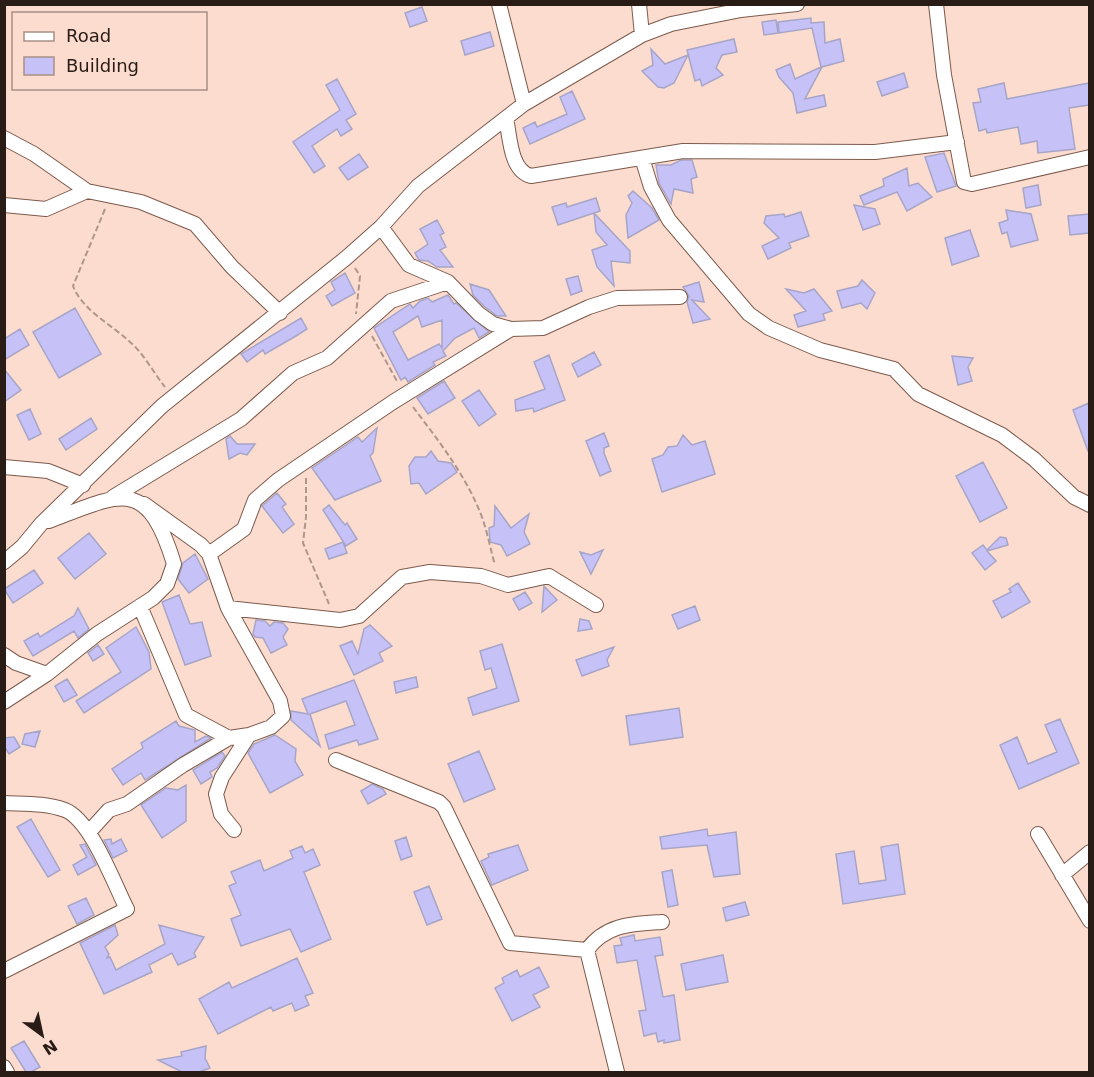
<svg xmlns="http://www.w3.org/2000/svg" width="1094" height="1077" font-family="'DejaVu Sans',sans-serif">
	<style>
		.building { fill: #c6c2f7; stroke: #a7a5c7; stroke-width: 1.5; fill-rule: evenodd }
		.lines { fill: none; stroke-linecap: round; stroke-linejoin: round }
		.street-casing { stroke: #7c5a4c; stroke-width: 16 }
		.path { stroke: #af968b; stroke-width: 2; stroke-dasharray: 6 3; stroke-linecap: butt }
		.street { stroke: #fff; stroke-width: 14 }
	</style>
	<rect width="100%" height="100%" fill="#fcdccf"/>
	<path class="building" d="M422,7L427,21L410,27L405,13Z
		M811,18V23L824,22L825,43L840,39L844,61L822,67L805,99L824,95L826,106L797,113L793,93L779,77L776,70L790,64L795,79L821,67L812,28L779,33L778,22Z
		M776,20L778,33L764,35L762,22Z
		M490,32L494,46L465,55L461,41Z
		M734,39L737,52L722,55L716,68L723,75L702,86L700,79L695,81L687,50Z
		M651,49L665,64L688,55L674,83L664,88L658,87L642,71L653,65Z
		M904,73L908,87L882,96L877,82Z
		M337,79L356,114L346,120L352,129L341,136L337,129L312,146L325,166L314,173L293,142L340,110L326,85Z
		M1004,83L1007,99L1089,83V105L1069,108L1075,149L1038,153L1037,141L1021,144L1018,127L987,133L986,129L979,131L973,103L981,102L978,89Z
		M572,91L585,119L530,144L523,128L535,122L537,127L567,114L560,97Z
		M944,153L956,186L937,192L925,157Z
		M359,154L368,167L348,180L339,168Z
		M681,160H692L697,177L691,179L693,193L674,189L671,204L659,183L656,165H671Z
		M907,168L909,186L918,183L932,197L907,211L897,192L864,205L860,196L884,186L883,179Z
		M1038,185L1041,205L1026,208L1023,188Z
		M633,191L652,208L659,220L628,238L626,215L632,203L628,196Z
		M596,198L600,211L594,213L630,251V263L611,261L614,286L597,267L592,250L607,245L596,232L594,213L558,225L552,207L566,203L567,207Z
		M854,205L875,209L880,224L863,230Z
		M1006,210L1031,214L1038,240L1011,247L1007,232L1002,234L999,223L1008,220Z
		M801,212L809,236L789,243L791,248L768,259L762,246L779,238L764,223L766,216L784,214L785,217Z
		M1089,214V233L1070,235L1068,216Z
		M437,220L444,233L440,235L446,247L440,250L453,267H437L428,261L419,260L415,253L428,244L420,229Z
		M970,230L979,256L952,265L945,238Z
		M345,273L355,293L332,306L326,296L335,290L331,282Z
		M578,276L582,291L571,295L566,279Z
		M862,280L875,293L867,309L861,303L842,308L837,291L858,286Z
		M699,282L704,302L692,300L710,319L693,323L687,302L689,296L683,287Z
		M470,284L489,290L506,316H497L485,307L473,295Z
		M786,289L804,293L814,289L832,311L823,314L825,320L798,327L794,315L806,311Z
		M448,295L454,304L456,303L489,332L479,338L474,328L455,338L443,351L446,356L433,362L435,365L408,382L405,377L401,380L374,328L410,304L413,308L420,301L428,298L432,302ZM418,316L422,327L442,320V348L439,344L408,360L393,332Z
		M75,308L101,354L59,378L33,332Z
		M301,318L307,329L296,336L265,354L263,350L247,362L241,354Z
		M20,329L29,345L4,360V339Z
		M594,352L601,365L578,377L572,364Z
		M549,355L565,400L534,412L533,408L516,411L515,400L545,389L534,362Z
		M952,356L973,358L968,367L972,381L958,385Z
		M4,369L21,390L4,402Z
		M444,381L455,398L428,414L417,398Z
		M479,390L496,414L479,426L462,401Z
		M1089,403V451H1088L1073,410Z
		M30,409L41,434L29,440L17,415Z
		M91,418L97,429L66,450L59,439Z
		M377,428L373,453L370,456L381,481L335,500L312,468L358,437L362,442Z
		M604,433L609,446L604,448V453L611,471L600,476L586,441Z
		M683,435L692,445L705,441L715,474L662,492L652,459L663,455L668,447L677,446Z
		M230,436L237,444H255L247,455L240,453L229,459L226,439Z
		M431,451L438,461L451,463L457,472L426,494L419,483L411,484L409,466L415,457H426Z
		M983,462L1007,508L980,522L956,476Z
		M277,493L286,504L282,507L294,524L283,533L262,506Z
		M329,505L345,525L347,523L357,539L346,546L323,510Z
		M495,506L511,528L529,514L524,532L530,544L507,556L501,545L490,542L489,528L494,526Z
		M89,533L106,554L75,579L58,558Z
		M1000,537L1006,538L1008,545L987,551L996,561L985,570L972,553L983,545L987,550Z
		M343,542L347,553L329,559L325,549Z
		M603,550L591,574L580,552L591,555Z
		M195,554L208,579L189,593L178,579L183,563Z
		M34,570L43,583L13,603L4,589Z
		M1018,583L1030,602L1002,618L993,601L1011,592L1009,589Z
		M544,586L557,600L542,612Z
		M525,592L532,603L519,610L513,599Z
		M179,595L190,624L202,622L211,656L185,665L162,602Z
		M695,606L700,620L678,629L672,615Z
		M78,608L89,629L78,638L74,631L33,656L24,641L38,633L40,637L74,616Z
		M580,619L589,621L592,629L578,631Z
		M256,620L265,621L270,626L274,622L283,623L288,629L283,637L287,645L271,653L263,638L255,637L253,634Z
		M370,625L392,646L379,653L383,661L354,675L340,646L352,641L358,654L364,629Z
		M136,627L149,652L151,669L84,713L76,701L121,672L106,648Z
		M502,644L519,701L473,715L468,698L497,688L491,668L485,670L480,651Z
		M98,645L104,654L93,661L88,653Z
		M614,647L607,660L609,666L582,676L576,660Z
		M416,677L418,687L396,693L394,682Z
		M67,679L77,695L64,702L55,686Z
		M354,680L378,739L359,745L357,740L329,749L325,735L355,725L346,701L310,714L320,746L291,720V711L308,714L302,699Z
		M679,708L683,737L630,745L626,716Z
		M1060,719L1079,763L1019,789L1000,745L1017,737L1028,764L1057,752L1045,725Z
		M176,721L179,726L195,730V742L206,736L211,738L145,780L141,773L123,785L112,769L143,748L141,743Z
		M40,731L35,747L22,744L25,734Z
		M275,735L296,749L295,761L303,775L270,793L248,753L254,744Z
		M14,737L20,747L9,754L4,746V738Z
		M479,751L495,789L464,802L448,764Z
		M222,752L225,756L217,768L210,772L212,777L201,784L193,770Z
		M372,784L383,789L386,794L368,804L361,791Z
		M186,785V821L162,838L141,805L166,788L178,790Z
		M31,819L60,870L48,877L17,827Z
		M707,829L708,836L736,832L740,874L714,877L707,845L662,849L660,837Z
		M406,837L412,856L401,860L395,841Z
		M111,839L112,844L121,839L127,851L113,858L104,840Z
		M85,844L96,865L78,875L73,865L87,857L80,845Z
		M898,844L905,894L843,904L836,854L854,851L859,884L886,880L881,847Z
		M518,845L528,870L492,885L481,861L489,857L488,854Z
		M302,846L305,853L313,849L320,865L304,872L331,939L301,952L290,929L241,946L231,919L241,915L229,886L236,883L231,872L260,860L264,871L293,858L290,851Z
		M672,870L678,905L668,907L662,872Z
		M429,886L442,919L427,925L414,892Z
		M86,898L94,915L77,924L68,906Z
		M745,902L749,915L726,921L723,908Z
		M115,925L118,935L105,947L109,954L107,958L110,957L116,970L165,944L159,925L204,937L194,953L196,957L178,965L172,953L149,965L152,972L104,994L80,943Z
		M634,935L635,941L660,937L663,955L655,956L663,997L674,995L680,1040L664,1043V1040L658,1042L656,1033L644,1036L639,1011L646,1010L637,960L617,963L614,946L622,945L620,938Z
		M723,955L728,982L686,990L681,964Z
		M297,958L313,993L305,996L309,1005L295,1011L292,1003L273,1011L271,1007L218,1034L199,999L229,982L232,988Z
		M539,967L549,987L533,995L540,1007L512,1021L495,988L504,983L502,978L517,970L520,977Z
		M24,1041L40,1067L31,1072H26L11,1048Z
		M206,1046L205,1058L210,1068L199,1072H182L158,1060L182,1056L181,1052Z"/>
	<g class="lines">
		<defs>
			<path id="street" d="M499,4L524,104
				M639,4L642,35
				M936,4L944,75L964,182L972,184L1090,157
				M506,118C510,136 510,171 531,176L683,151L875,152L957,142
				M4,138L34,154L87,191L141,202L195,224L232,267L280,313
				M642,158L651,187L669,220L749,314L769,328L820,350L894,369L918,394L1002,435L1034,459L1074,497L1090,505
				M4,205L46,209L87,191
				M381,227L409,265L448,282L479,314L493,324L511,329L543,328L589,307L617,298L680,297
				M4,467L48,471L83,485
				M113,497L241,419L293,373L327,358L391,301L448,282
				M144,504L201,545L209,554L228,608L280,701L283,716L271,727L249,735L222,777L216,794L221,814L234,830
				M209,554L244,529L255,500L278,480L393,402L511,329
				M4,562L22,547L41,524L162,406L346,258L381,227L418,186L524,104L642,35L671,24L741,10L797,4
				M140,606L186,715L229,738
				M228,608L340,620L359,616L402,577L430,572L481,576L508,585L549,576L596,605
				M4,655L16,663L47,674
				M4,702L47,674L97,634L153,598L167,584L174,564C147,475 120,494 49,521
				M336,760L439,802L444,807L510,943L587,950L617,1072
				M4,803C25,804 46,803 65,810C91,820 114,884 127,909L4,971
				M89,832L109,810L127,804L183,765L229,738L249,735
				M1038,834L1090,921
				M1062,875L1090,852
				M587,950C606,924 632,924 662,922
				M4,1067L7,1072"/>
		</defs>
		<use href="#street" class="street-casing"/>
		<path class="path" d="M105,209L73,286C83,311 111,324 130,342C144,354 153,372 165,387
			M355,268L360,276L356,314
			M372,336L398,383
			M413,407C438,440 464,473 480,512C487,529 490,548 495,565
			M306,478V517L303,543L329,604"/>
		<use href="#street" class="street"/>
	</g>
	<rect width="1094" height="1077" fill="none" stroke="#291b15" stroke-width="12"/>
	<rect x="12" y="12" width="195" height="78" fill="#fcdccf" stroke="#a88f85" stroke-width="1.5"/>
	<rect x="24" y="32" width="30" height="9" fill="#ffffff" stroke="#a88f85" stroke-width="1.5"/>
	<text x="66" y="42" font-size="18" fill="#291b15">Road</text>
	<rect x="24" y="57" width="30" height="18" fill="#c6c2f7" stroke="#a88f85" stroke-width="1.5"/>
	<text x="66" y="72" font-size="18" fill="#291b15">Building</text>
	<g transform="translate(42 1035) rotate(147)" stroke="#fcdccf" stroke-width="4.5" paint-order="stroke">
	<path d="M0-4.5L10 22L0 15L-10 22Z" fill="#291b15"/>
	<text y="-9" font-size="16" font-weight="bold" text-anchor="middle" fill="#291b15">N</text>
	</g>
</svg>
